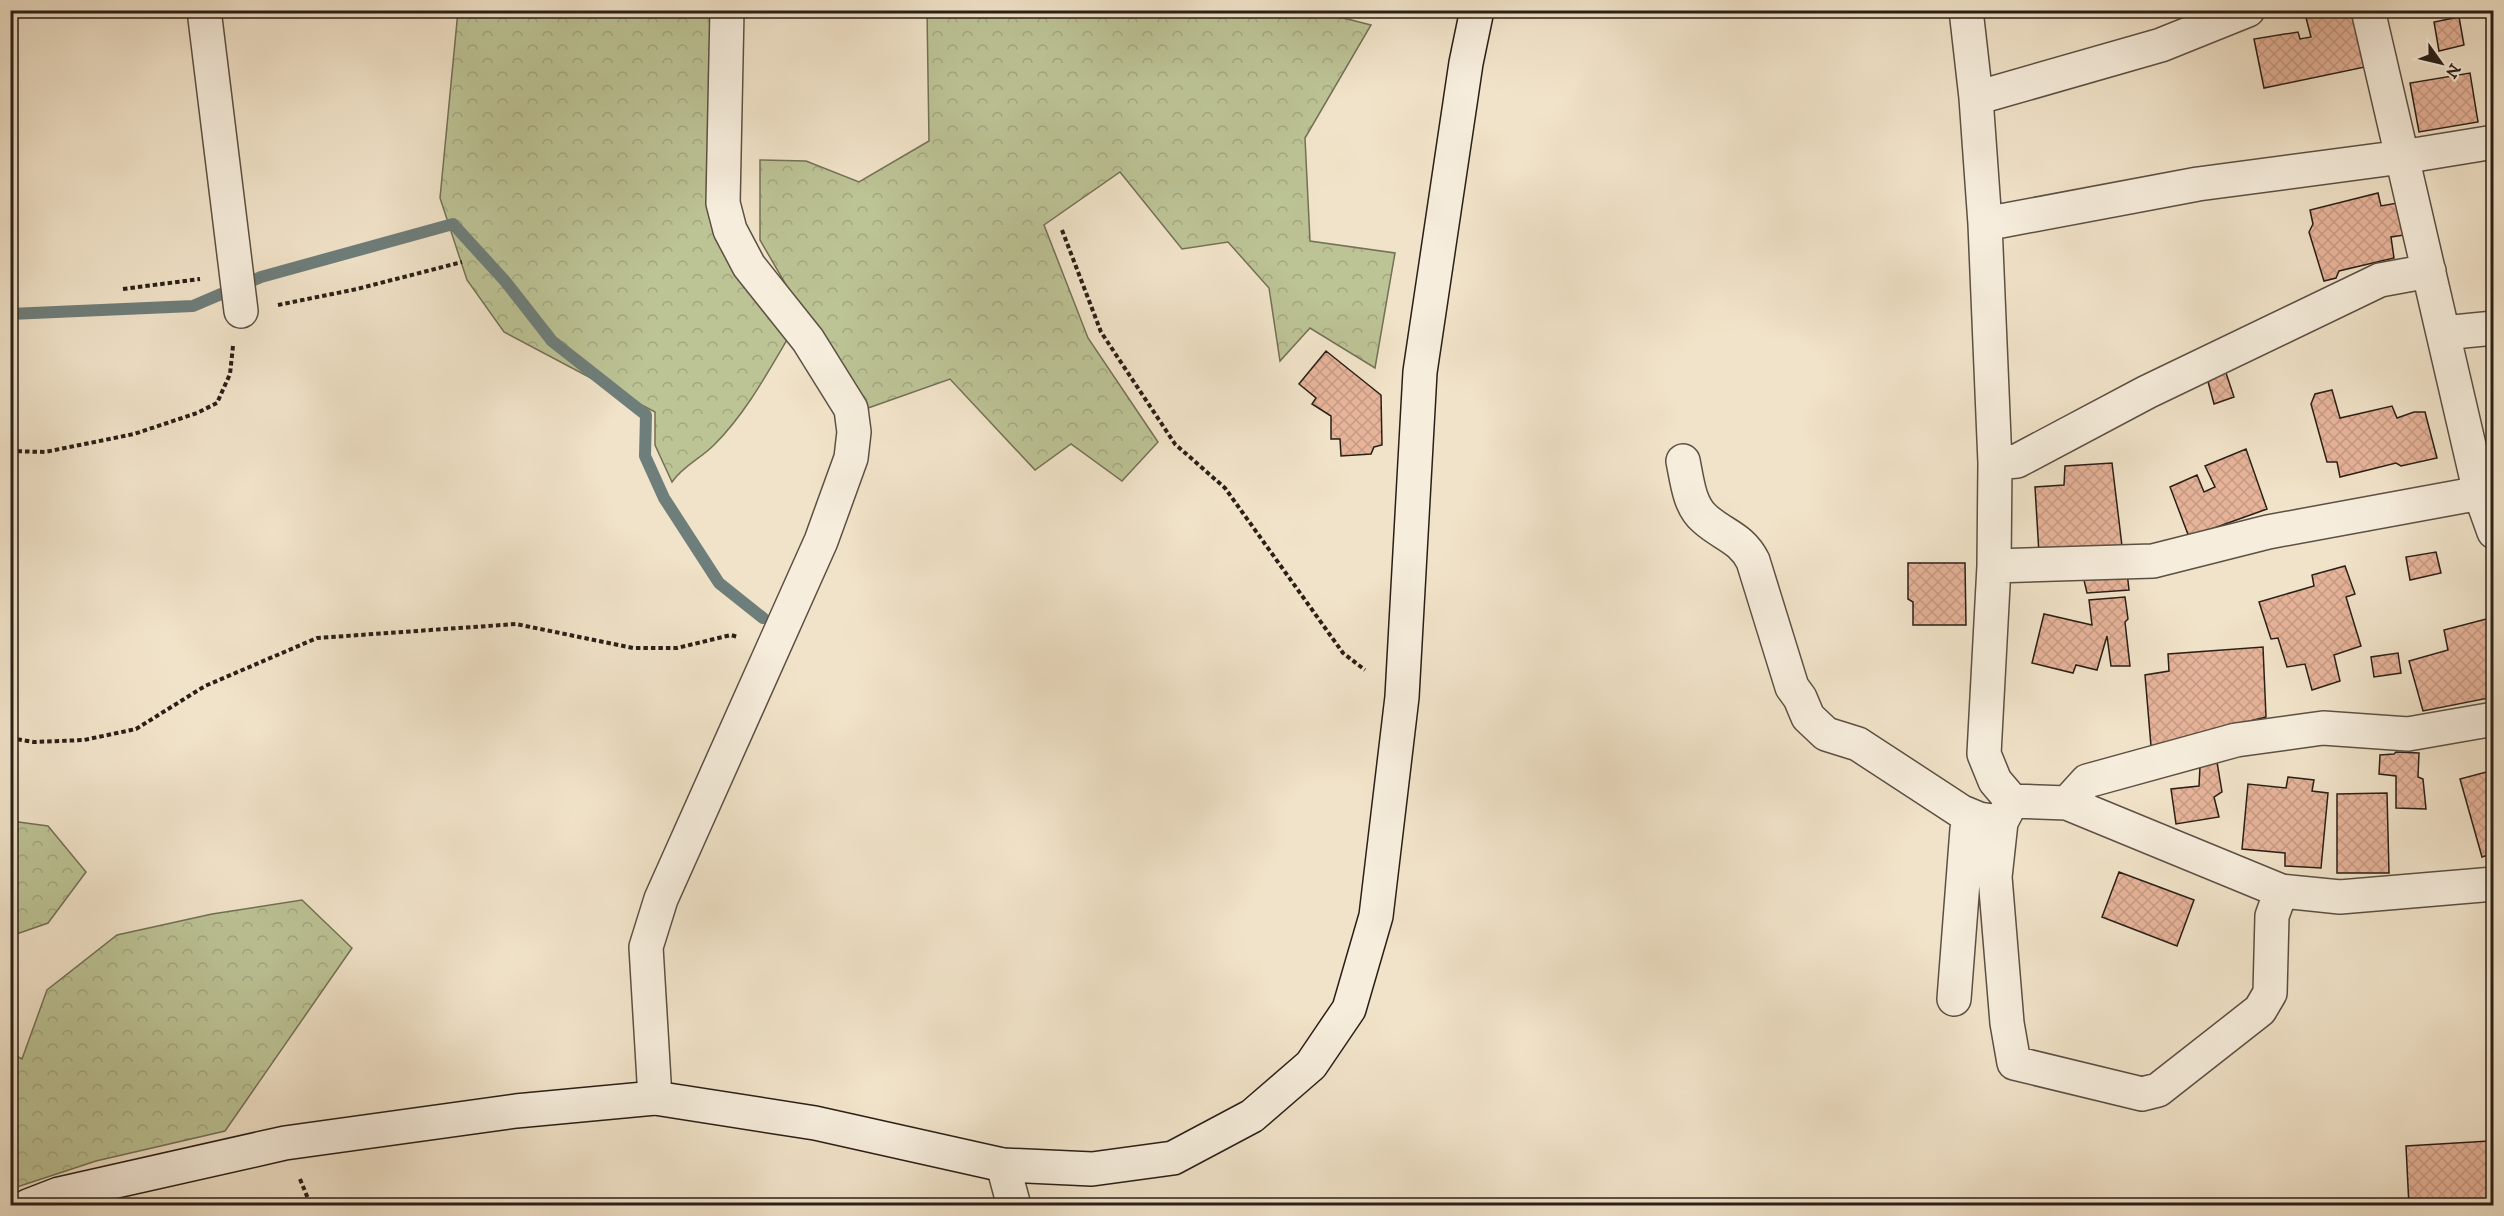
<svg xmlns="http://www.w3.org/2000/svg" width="2504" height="1216" font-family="'IM FELL DW Pica',serif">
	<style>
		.forest { fill: url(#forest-crowns); stroke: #737156; stroke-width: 1.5 }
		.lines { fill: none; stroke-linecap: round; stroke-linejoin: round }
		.stream { stroke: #6e7e7b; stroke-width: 12 }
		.building { fill: url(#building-cross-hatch); stroke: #2a1f17; stroke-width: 1.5 }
		.street-casing { stroke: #5c5044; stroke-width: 36 }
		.secondary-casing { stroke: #2a1f17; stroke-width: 36 }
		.path { stroke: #2a1f17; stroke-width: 4; stroke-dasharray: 4.5 3; stroke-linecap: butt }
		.street { stroke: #f6eddc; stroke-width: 33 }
		.secondary { stroke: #f6eddc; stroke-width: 33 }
	</style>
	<defs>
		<pattern id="forest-crowns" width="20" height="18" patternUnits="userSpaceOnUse" patternTransform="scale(1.5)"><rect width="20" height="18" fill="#bcc395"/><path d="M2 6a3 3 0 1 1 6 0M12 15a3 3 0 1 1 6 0" fill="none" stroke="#a2a780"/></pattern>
		<pattern id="building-cross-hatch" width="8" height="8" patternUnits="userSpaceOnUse" patternTransform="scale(1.5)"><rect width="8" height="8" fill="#e7b49a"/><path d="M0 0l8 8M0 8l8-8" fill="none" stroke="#c69a84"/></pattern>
	</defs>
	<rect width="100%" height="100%" fill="#f1e3c9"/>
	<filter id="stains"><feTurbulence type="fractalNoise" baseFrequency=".00333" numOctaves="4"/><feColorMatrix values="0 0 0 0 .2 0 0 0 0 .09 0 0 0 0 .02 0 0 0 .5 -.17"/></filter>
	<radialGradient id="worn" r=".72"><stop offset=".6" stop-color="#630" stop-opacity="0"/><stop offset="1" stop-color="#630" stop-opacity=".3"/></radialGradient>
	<path class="forest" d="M1312,10L1371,25L1305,138L1310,241L1395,253L1375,368L1310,328L1280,361L1269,288L1228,242L1182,249L1120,172L1044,225L1088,338L1158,442L1122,481L1071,444L1035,470L950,379L868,408L793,297L760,240V160L806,161L859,182L929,141L927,11Z
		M458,11H715V137L711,223L735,263L791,333C768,372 746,413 714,445C700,459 683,466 672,482L655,445V412L504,332L467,280L440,198Z
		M11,821L48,826L86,872L48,923L11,936Z
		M302,900L352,948L225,1131L96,1161L11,1189V1053L22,1059L47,990L117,935L212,914Z"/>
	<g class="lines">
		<path class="stream" d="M10,314L193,306L261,277L453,224L505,281L552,341L646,415L645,456L664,498L719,583L763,618"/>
	</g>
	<path class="building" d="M2304,10H2354L2365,67L2264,88L2254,39L2298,32L2300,39L2311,37Z
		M2459,17L2464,45L2439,51L2434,22Z
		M2470,73L2478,122L2419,132L2410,83Z
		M2378,193L2381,206L2397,203L2405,235L2391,237L2394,258L2339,271L2336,278L2324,281L2309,232L2313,224L2310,210Z
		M1326,351L1381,395L1382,445L1374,447L1371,454L1341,456L1340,439H1331V416L1312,404L1316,398L1299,384Z
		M2225,370L2234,397L2214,404L2206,374Z
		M2332,390L2340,418L2392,406L2397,418L2414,412H2425L2437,458L2401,466L2396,463L2340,477L2337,462H2327L2311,404L2315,394Z
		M2246,449L2267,509L2189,537L2170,487L2197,475L2204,492L2215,487L2205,466Z
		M2112,463L2122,546L2039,554L2035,487L2064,485L2065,466Z
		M2436,552L2441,573L2410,580L2406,557Z
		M1908,563H1965L1966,625H1913V602L1908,599Z
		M2345,566L2355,594L2346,597L2361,646L2334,655L2340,681L2312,690L2305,664L2287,667L2278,638L2271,639L2259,602L2314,586L2312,575Z
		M2127,572L2129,590L2087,593L2083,576Z
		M2125,597L2128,619L2125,622L2130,666H2111L2107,636L2097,670L2076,665L2073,673L2032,663L2044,614L2092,625L2089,600Z
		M2494,617V697L2423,711L2409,661L2448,650L2444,630Z
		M2263,647L2266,717L2151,746L2145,675L2169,671L2168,654Z
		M2398,653L2401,673L2374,677L2371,657Z
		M2396,752L2419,753L2418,777L2423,779L2426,809L2396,808V776L2379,774L2380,755L2394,754Z
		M2217,762L2222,792L2214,797L2219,817L2176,824L2171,789L2199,786L2200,766Z
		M2494,770V853L2482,857L2460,779Z
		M2288,777L2314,780L2312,791L2328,793L2321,868L2285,866V853L2242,849L2248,784L2286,788Z
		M2387,793L2389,873H2337V794Z
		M2119,872L2194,900L2177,946L2102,917Z
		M2489,1141L2493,1206H2409L2406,1146Z"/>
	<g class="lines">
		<defs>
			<path id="street" d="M204,10L241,311
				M1966,10L1976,98L1985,224L1995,463L1994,566L1984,754L1995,781L2012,801L2067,803L2281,891L2340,897L2494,884
				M2368,10L2480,493L2494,532
				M1976,98L2161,45L2248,10
				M1985,224L2198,184L2402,157L2494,142
				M2443,333L2494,328
				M1683,461C1687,480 1689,505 1704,518C1722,535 1741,537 1753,561L1792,687L1800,698L1808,717L1826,734L1858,744L1962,812L1979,819
				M1995,463L2017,461L2147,392L2380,280L2429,271
				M1994,566L2153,561L2268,532L2480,493
				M2012,801L2001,822L1995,877L2007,1023L2014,1063L2142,1094L2158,1090L2260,1010L2270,993L2272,916L2281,891
				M2067,803L2087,781L2236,740L2323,728L2408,734L2494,719
				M1954,999L1967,829L1979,819L1999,822
				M655,1098L646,947L661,899L821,541L851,458L854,432L851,409L808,340L749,266L730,230L723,203L727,10
				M1003,1165L1014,1206"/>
			<path id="secondary" d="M28,1206L59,1194L285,1143L516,1111L655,1098L815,1123L1003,1165L1092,1169L1173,1158L1252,1116L1311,1065L1349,1009L1376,916L1402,697L1420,372L1466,63L1477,10"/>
		</defs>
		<use href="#street" class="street-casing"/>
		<use href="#secondary" class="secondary-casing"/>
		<path class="path" d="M1062,230L1101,332L1175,444L1225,488L1343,653L1365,670
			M123,289L200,279
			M278,305L357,289L462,262
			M10,451L45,452L134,434L197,413L217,403L230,374L233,346
			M10,738L34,742L84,740L136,729L205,686L317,638L516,624L633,648H677L731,635L738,637
			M300,1179L311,1206"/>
		<use href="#street" class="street"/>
		<use href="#secondary" class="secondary"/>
	</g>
	<rect width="2504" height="1216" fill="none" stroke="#f1e3c9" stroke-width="36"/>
	<rect x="12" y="12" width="2480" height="1192" fill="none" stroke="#2a1f17" stroke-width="3"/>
	<rect x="18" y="18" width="2468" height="1180" fill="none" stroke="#2a1f17" stroke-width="1.5"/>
	<g transform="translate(2441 63) rotate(124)" stroke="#f6eddc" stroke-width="4.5" paint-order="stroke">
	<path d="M0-4.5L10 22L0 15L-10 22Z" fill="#2a1f17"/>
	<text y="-9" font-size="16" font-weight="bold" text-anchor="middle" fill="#2a1f17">N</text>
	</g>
	<rect width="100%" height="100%" filter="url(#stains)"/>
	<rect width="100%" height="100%" fill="url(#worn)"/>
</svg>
